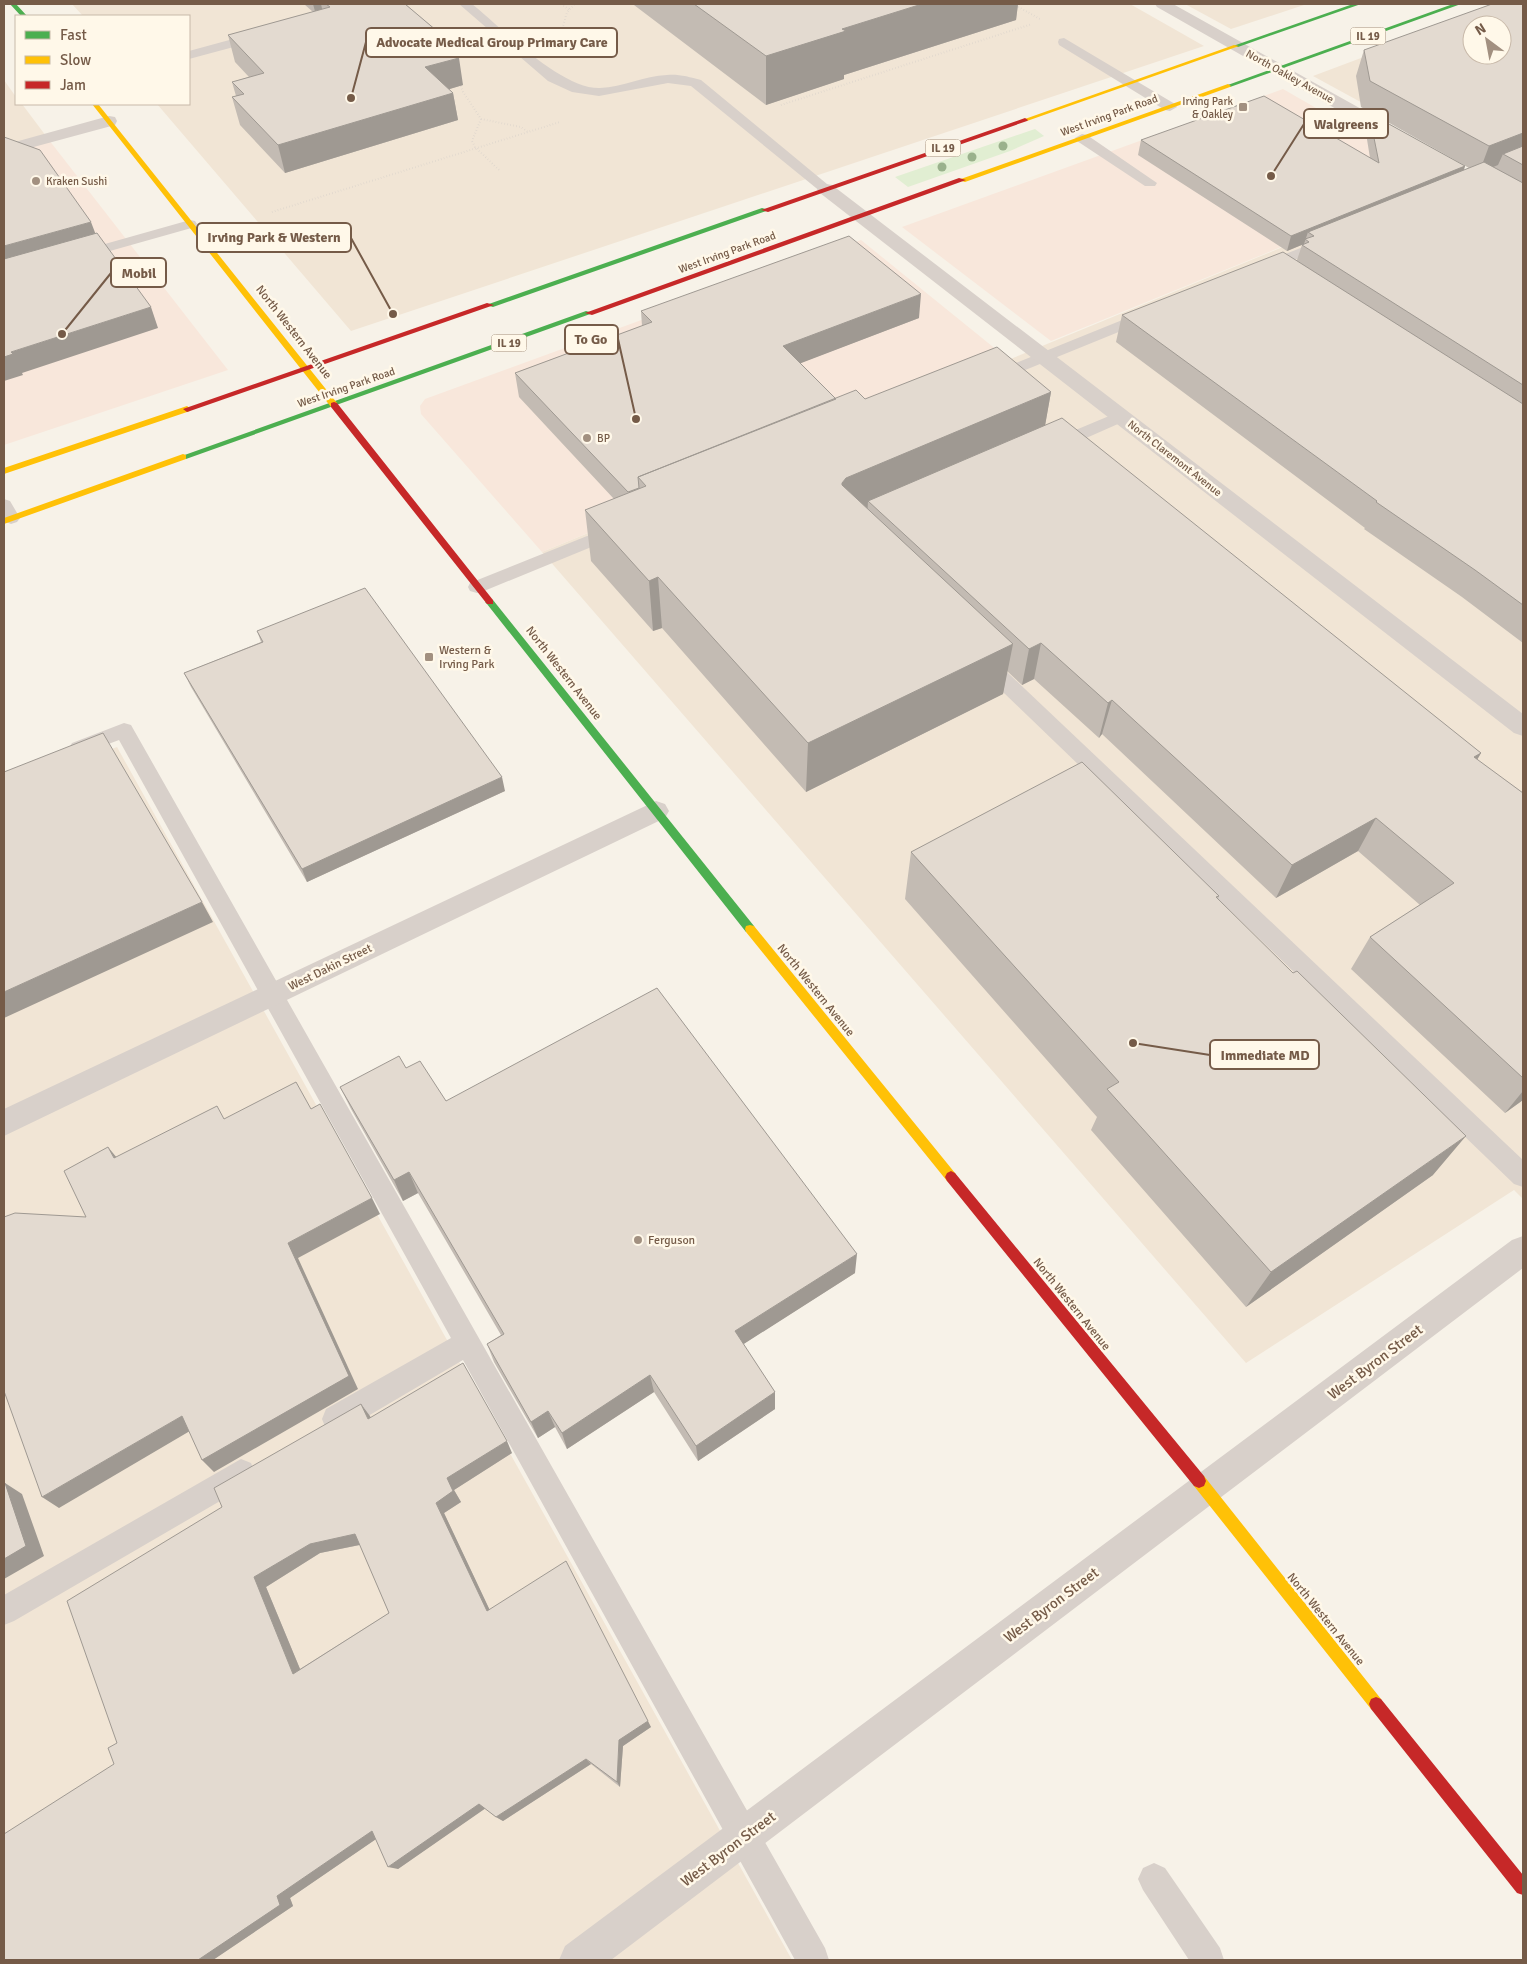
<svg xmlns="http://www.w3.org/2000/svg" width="1527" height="1964" font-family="Signika,sans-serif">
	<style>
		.residential { fill: #f1e5d5; fill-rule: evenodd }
		.commercial { fill: #f8e7db }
		.green { fill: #e1eed2 }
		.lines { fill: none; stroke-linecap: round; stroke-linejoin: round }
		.path { stroke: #d9d2cb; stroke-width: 2; stroke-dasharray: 0.5 2.5; stroke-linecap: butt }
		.lane { fill: #d8d0ca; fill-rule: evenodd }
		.street { fill: #d8d0ca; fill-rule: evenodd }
		.fast { fill: #4caf50; fill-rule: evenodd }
		.slow { fill: #ffc107; fill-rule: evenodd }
		.jam { fill: #c62828; fill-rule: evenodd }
		.tree { fill: #9ab18c }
		.wall { fill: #c3bbb3; fill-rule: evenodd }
		.shaded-wall { fill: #9f9992 }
		.building { fill: #e3dad0; stroke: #9f9992; fill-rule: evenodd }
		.poi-dot { fill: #a29080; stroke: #fff8e9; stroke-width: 2 }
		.labels { text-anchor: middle; stroke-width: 5; stroke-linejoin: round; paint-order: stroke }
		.shield { fill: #fff8e9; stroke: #9e8a78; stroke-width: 1 }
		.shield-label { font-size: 11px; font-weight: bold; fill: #755b48 }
		.far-street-label { font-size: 11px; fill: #755b48; stroke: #fff8e9 }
		.far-poi-label { font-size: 11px; fill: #755b48; stroke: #fff8e9; text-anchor: start }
		.street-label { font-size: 12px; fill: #755b48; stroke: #fff8e9 }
		.poi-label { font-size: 12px; fill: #755b48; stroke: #fff8e9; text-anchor: start }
		.near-street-label { font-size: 15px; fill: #755b48; stroke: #fff8e9 }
		.leader { fill: none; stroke: #755b48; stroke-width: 2 }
		.callout-dot { fill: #755b48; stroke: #fff8e9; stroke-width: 2 }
		.callout { fill: #fff8e9; stroke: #755b48; stroke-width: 2 }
		.callout-label { font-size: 14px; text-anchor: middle; font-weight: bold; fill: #755b48 }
	</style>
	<rect width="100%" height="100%" fill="#f7f2e8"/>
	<path class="residential" d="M72,4H1130L1204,46L351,331L157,104H189V16H83Z
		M1185,4H1307L1231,29Z
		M1505,4H1523V1199L1514,1190L1246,1363L542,552L1443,181L1476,165L1313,76ZM1472,25H1502V55H1472Z
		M4,80L16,97V104H22L49,140L4,152Z
		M117,747L792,1960H4V792Z"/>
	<path class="commercial" d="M1283,89L1443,181L1051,341L902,227Z
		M49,140L228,370L4,445V152Z
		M861,240L1008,359L542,552L421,414L420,406L425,399Z"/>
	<path class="green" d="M1035,129L1044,136L1010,151L908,187L895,177Z"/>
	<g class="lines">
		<path class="path" d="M561,4L570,10
			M1013,4L1040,19
			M435,30L447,40
			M560,37L567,12L575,4
			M460,83L463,92L481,119L472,141L475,147L499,170
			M781,105L1032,24
			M481,119L521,127L528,132
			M272,212L560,122"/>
		<path class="lane" d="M459,4H472C503,29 561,89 600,88C623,87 644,76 667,75C679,74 689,77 701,80L833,189L831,192H821L691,86L668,83L599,96L572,92L548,81Z
			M259,32L265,36L263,39L189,59V51Z
			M1064,38L1175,104L1177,107L1170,111L1165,110L1059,45L1058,42L1059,39Z
			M1082,134L1087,135L1157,183L1155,186H1145L1077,141L1075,138Z
			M190,220L195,221L197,224L195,227L78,260L73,259L71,256L73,253Z
			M1328,237L1333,238L1335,241L1333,244L1268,271H1258L1255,268L1258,265Z
			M1147,310L1153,312L1155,315L1153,318L998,381H986L984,378L986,375Z
			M1121,411L1127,412L1129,416L1127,420L1059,450L1053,451L1047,450L1045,446L1047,442Z
			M4,499L10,501L20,518L17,522L11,524L4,521Z
			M617,524L623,526L626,530L623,534L484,591L477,593L470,591L468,587L470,583Z
			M983,654L990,656L1523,1160V1187L1514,1184L976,666L973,661L976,656Z
			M124,723L131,725L825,1948L829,1960H795L463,1360L346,1429L336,1432L326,1429L322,1419L326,1409L451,1338L119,740L79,755L72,753L69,748L72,743Z
			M241,1459L251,1463L255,1473L251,1483L14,1621L4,1625V1595Z
			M1154,1863L1165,1868L1220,1948L1224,1960H1189L1143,1890L1138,1879L1143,1868Z"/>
		<path class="street" d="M1155,4H1173L1406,134L1408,138L1406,142H1394L1157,7Z
			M109,116L115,117L117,121L115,125L4,155V145Z
			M826,184L832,185L1523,714V736L1514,733L820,193L817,189L820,185Z
			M656,801L665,804L669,811L665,818L4,1136V1109Z
			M1523,1236V1268L611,1960H559L565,1946L1512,1240Z"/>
		<path class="fast" d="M10,4H16L27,16H21Z
			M1353,4H1361L1238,47L1233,46Z
			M1453,4H1461L1230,87L1225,86Z
			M762,208L769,210L493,307L486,305Z
			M586,311L593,313L186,459H180L179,457Z
			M490,599L493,600L754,926L755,929L754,932H746L487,604L485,602Z"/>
		<path class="slow" d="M1234,45L1239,46L1027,121L1022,120Z
			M1228,84L1231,86L1230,87L965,182L958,180Z
			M92,104H98L337,403V407H331Z
			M187,406L191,409L190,411L4,474V468Z
			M183,454L186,455V459L4,524V518Z
			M750,925L754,926L955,1173L957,1177L955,1181L951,1183L947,1181L746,932L745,929L746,926Z
			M1199,1474L1204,1476L1381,1699L1383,1704L1381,1709L1376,1711L1371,1709L1194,1486L1192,1481L1194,1476Z"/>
		<path class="jam" d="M1025,118L1028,120L1027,121L768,212L761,210Z
			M959,178L966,180L592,315L585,313Z
			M487,303L494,305L190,411L187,412L183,409Z
			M334,402L337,403L493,600V604H487L331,407V403Z
			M951,1171L955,1173L1204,1476L1206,1481L1204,1486L1199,1488L1194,1486L947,1181L945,1177L947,1173Z
			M1376,1697L1381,1699L1523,1875V1895L1517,1893L1371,1709L1369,1704L1371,1699Z"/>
	</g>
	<g class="tree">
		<circle cx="1003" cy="146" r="4.5"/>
		<circle cx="972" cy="157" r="4.5"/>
		<circle cx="942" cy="167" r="4.5"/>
	</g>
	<path class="wall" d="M304,4H405L437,31L438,40L463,85L449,89L453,93L458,120L285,173L240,125L232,97L236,96L232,82L249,77L235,62L228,35L313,12Z
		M634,4H1018L1016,20L844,75V79L766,105L634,5Z
		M1523,4V643L1462,597L1364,529L1365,528L1116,342L1122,315L1297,260L1302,245L1304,244L1287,251L1138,155L1141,140L1370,158L1365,127L1369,113L1465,166L1464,170L1469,168L1361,107L1356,76L1364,50Z
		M641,311L919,318L800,363L836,399H865L1051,392L1045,425L1481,753L1477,760L1523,793V1100L1505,1113L1351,969L1370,937L1420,905L1358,851L1276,898L1102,734L1099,738L1034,679L1022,685L1007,671L1003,694L806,792L662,628L653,631L591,561L585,510L614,499L519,397L515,373L642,326Z
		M257,631L505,791L307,882L191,687L184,673L261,642Z
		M911,852L1219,896L1218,899L1433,1175L1246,1307L1091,1130L1097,1117L905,899Z
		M406,1068L446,1101L855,1273L743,1344L775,1392V1409L698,1461L654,1392L567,1449L555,1427L538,1438L494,1362L487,1344L501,1335L418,1193L403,1201L351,1109L340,1087Z
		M371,1417L512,1453L454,1490L461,1502L444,1513L489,1609L651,1727L623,1746L620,1787L591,1764L503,1821L496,1817L485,1808L398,1869L376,1839L290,1898L293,1906L213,1960H4L114,1764L117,1743ZM360,1545L389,1613L300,1669L266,1587L320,1553Z"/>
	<path class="shaded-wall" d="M313,4H321L323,13L316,15Z
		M922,4H1018L1016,20L844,75V79L766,105V56L842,29Z
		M437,31L441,58L430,33Z
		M459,58L463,85L430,95L425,67Z
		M453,93L458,120L285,173L278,145Z
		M1523,133V156L1503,154L1498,165L1479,173L1489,146Z
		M1465,166L1460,181L1314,236L1308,232L1304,244L1287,251L1291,236Z
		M91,222L99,243L4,270V246Z
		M921,294L919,318L783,370V346Z
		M151,307L158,328L22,373L23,375L4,381V357L11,352Z
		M1051,392L1042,443L868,501L867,519L843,529L842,483L846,478Z
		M658,577L662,628L653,631L649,581Z
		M1041,643L1034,679L1022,685L1029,649Z
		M1013,644L1003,694L806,792L808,743Z
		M1112,700L1102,734L1099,738L1108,703Z
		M1481,753L1460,788L1474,757Z
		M502,777L505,791L307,882L302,869Z
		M1376,818L1358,851L1276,898L1292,865Z
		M202,902L213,922L4,1018V992Z
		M1523,1091V1100L1505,1113Z
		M1466,1136L1433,1175L1246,1307L1271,1272Z
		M108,1147L122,1164L114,1158Z
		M409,1172L418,1193L403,1201L394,1180Z
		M372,1198L380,1214L298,1258L358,1389L214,1472L202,1460L288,1243Z
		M857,1254L855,1273L736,1349L735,1331Z
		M650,1375L654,1392L567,1449L562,1433Z
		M775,1392V1409L698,1461L696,1446Z
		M361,1404L370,1416L377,1431L368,1419Z
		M548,1411L555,1427L538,1438L531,1422Z
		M182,1416L195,1428L59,1508L42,1497Z
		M507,1441L512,1453L454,1490L461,1502L444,1513L494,1619L487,1611L436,1503L447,1478Z
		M5,1483L22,1494L44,1556L4,1579Z
		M355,1534L364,1544L320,1553L266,1587L305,1681L293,1674L254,1577L310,1544Z
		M648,1721L651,1727L623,1746L620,1787L617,1782L619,1740Z
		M586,1759L591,1764L503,1821L496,1817Z
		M479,1804L486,1808L398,1869L388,1867Z
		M372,1831L382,1835L290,1898L293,1906L213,1960H198L277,1896Z"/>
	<path class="building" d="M326,4H405L437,31L430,33L459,58L425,67L453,93L278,145L232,97L244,94L232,82L264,73L228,35L330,7Z
		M694,4H922L842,29L846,31L766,56Z
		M1492,4H1523V133L1489,146L1370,81L1364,50ZM1472,25H1502V55H1472Z
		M1264,96L1379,163L1369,113L1465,166L1291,236L1141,140Z
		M4,137L40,150L91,222L4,246Z
		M1523,146V165L1503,154Z
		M1484,162L1523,183V385L1302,245L1309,242L1305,239L1314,236L1308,232Z
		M97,233L151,307L11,352L13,354L4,357V259Z
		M849,236L921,294L783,346L836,399L638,477L639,488L628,492L515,373L652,322L641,311Z
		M1283,252L1523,404V605L1475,570L1376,502L1377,501L1122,315Z
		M997,347L1051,392L846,478L842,483V485L1013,644L808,743L658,577L649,581L585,510L646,486L638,477L856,390L865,399Z
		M1062,418L1481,753L1474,757L1523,793V1078L1370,937L1454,883L1376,818L1292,865L1112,700L1108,703L1041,643L1029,649L868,501Z
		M365,588L502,777L302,869L184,673L263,642L257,631Z
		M103,733L202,902L4,992V772Z
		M1082,762L1219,896L1216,897L1293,973L1297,971L1466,1136L1271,1272L1107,1089L1119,1082L911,852Z
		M657,988L857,1254L735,1331L775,1392L696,1446L650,1375L562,1433L548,1411L531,1422L487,1344L504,1334L409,1172L394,1180L340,1087L399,1056L406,1068L420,1061L446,1101Z
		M296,1082L311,1109L320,1104L372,1198L288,1243L349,1376L202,1460L182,1416L42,1497L4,1391V1217L15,1213L86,1217L64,1171L108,1147L114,1158L217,1106L224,1119Z
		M463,1363L507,1441L447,1478L453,1491L436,1503L487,1611L566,1561L648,1721L619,1740L617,1782L586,1759L496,1817L479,1804L388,1867L372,1831L277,1896L280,1905L198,1960H4V1834L114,1764L108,1748L117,1743L67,1601L222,1507L214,1488L361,1404L368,1419ZM355,1534L389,1613L293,1674L254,1577L310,1544Z
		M5,1483L26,1546L4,1559V1484Z"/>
	<g class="poi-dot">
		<rect x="1238" y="102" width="10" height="10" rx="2.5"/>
		<circle cx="36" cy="181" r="5"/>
		<circle cx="587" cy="438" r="5"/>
		<rect x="424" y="652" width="10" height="10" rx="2.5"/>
		<circle cx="638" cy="1240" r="5"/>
	</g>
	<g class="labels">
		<g class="shield">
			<rect x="1350.5" y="27.5" width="35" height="17" rx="4"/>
			<rect x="925.5" y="139.5" width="35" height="17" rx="4"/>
			<rect x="491.5" y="334.5" width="35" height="17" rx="4"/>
		</g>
		<g class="shield-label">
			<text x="1368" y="40">IL 19</text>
			<text x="943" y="152">IL 19</text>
			<text x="509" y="347">IL 19</text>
		</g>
		<g class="far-street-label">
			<text transform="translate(1290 76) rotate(29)" y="4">North Oakley Avenue</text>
			<text transform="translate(1109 115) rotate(-20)" y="4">West Irving Park Road</text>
			<text transform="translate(727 252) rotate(-20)" y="4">West Irving Park Road</text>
			<text transform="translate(346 387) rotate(-19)" y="4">West Irving Park Road</text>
			<text transform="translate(1175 458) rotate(38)" y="4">North Claremont Avenue</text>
		</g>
		<g class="far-poi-label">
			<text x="1233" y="105" text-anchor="end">Irving Park<tspan x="1233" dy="13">&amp; Oakley</tspan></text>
			<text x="46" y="185">Kraken Sushi</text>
			<text x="597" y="442">BP</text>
		</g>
		<g class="street-label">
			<text transform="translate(294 332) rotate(52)" y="4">North Western Avenue</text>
			<text transform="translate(564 673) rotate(52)" y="4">North Western Avenue</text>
			<text transform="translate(330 967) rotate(-26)" y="4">West Dakin Street</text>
			<text transform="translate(816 990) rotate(51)" y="4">North Western Avenue</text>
			<text transform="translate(1072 1304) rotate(51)" y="4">North Western Avenue</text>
			<text transform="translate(1326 1619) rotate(51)" y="4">North Western Avenue</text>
		</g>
		<g class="poi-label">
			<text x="439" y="654">Western &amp;<tspan x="439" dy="14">Irving Park</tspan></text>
			<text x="648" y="1244">Ferguson</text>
		</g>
		<g class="near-street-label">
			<text transform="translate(1375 1362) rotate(-37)" y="5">West Byron Street</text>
			<text transform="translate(1051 1605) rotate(-37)" y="5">West Byron Street</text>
			<text transform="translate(728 1849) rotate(-37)" y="5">West Byron Street</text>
		</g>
	</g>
	<path class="leader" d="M351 98L366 42M1271 176L1304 124M393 314L351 238M62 334L111 273M636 419L618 339M1133 1043L1210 1055"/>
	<g class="callout-dot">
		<circle cx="351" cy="98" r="5"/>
		<circle cx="1271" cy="176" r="5"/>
		<circle cx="393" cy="314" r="5"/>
		<circle cx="62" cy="334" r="5"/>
		<circle cx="636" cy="419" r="5"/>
		<circle cx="1133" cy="1043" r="5"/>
	</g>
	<g class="callout">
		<rect x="366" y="28" width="251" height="29" rx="5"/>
		<rect x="1304" y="109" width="84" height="29" rx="5"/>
		<rect x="197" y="223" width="154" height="29" rx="5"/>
		<rect x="111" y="258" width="55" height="29" rx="5"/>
		<rect x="565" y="325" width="53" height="29" rx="5"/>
		<rect x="1210" y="1040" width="109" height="29" rx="5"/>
	</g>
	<g class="callout-label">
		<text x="492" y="47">Advocate Medical Group Primary Care</text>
		<text x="1346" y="129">Walgreens</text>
		<text x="274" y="242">Irving Park &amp; Western</text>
		<text x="139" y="278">Mobil</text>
		<text x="591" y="344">To Go</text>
		<text x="1265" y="1060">Immediate MD</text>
	</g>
	<rect width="1527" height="1964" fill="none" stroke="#755b48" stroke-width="10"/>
	<rect x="15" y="15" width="175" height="90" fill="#fff8e9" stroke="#c8b9a9"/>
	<rect x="25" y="31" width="25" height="8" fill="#4caf50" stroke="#c8b9a9"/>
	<text x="60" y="40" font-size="15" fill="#755b48">Fast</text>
	<rect x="25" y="56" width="25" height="8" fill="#ffc107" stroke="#c8b9a9"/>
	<text x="60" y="65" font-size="15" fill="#755b48">Slow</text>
	<rect x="25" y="81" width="25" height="8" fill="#c62828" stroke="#c8b9a9"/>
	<text x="60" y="90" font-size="15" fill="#755b48">Jam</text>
	<g transform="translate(1487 40) rotate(328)"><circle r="24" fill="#fff8e9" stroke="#c8b9a9"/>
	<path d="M0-4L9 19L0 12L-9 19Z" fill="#a29080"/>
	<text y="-8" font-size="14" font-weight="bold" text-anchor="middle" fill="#755b48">N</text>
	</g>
</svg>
